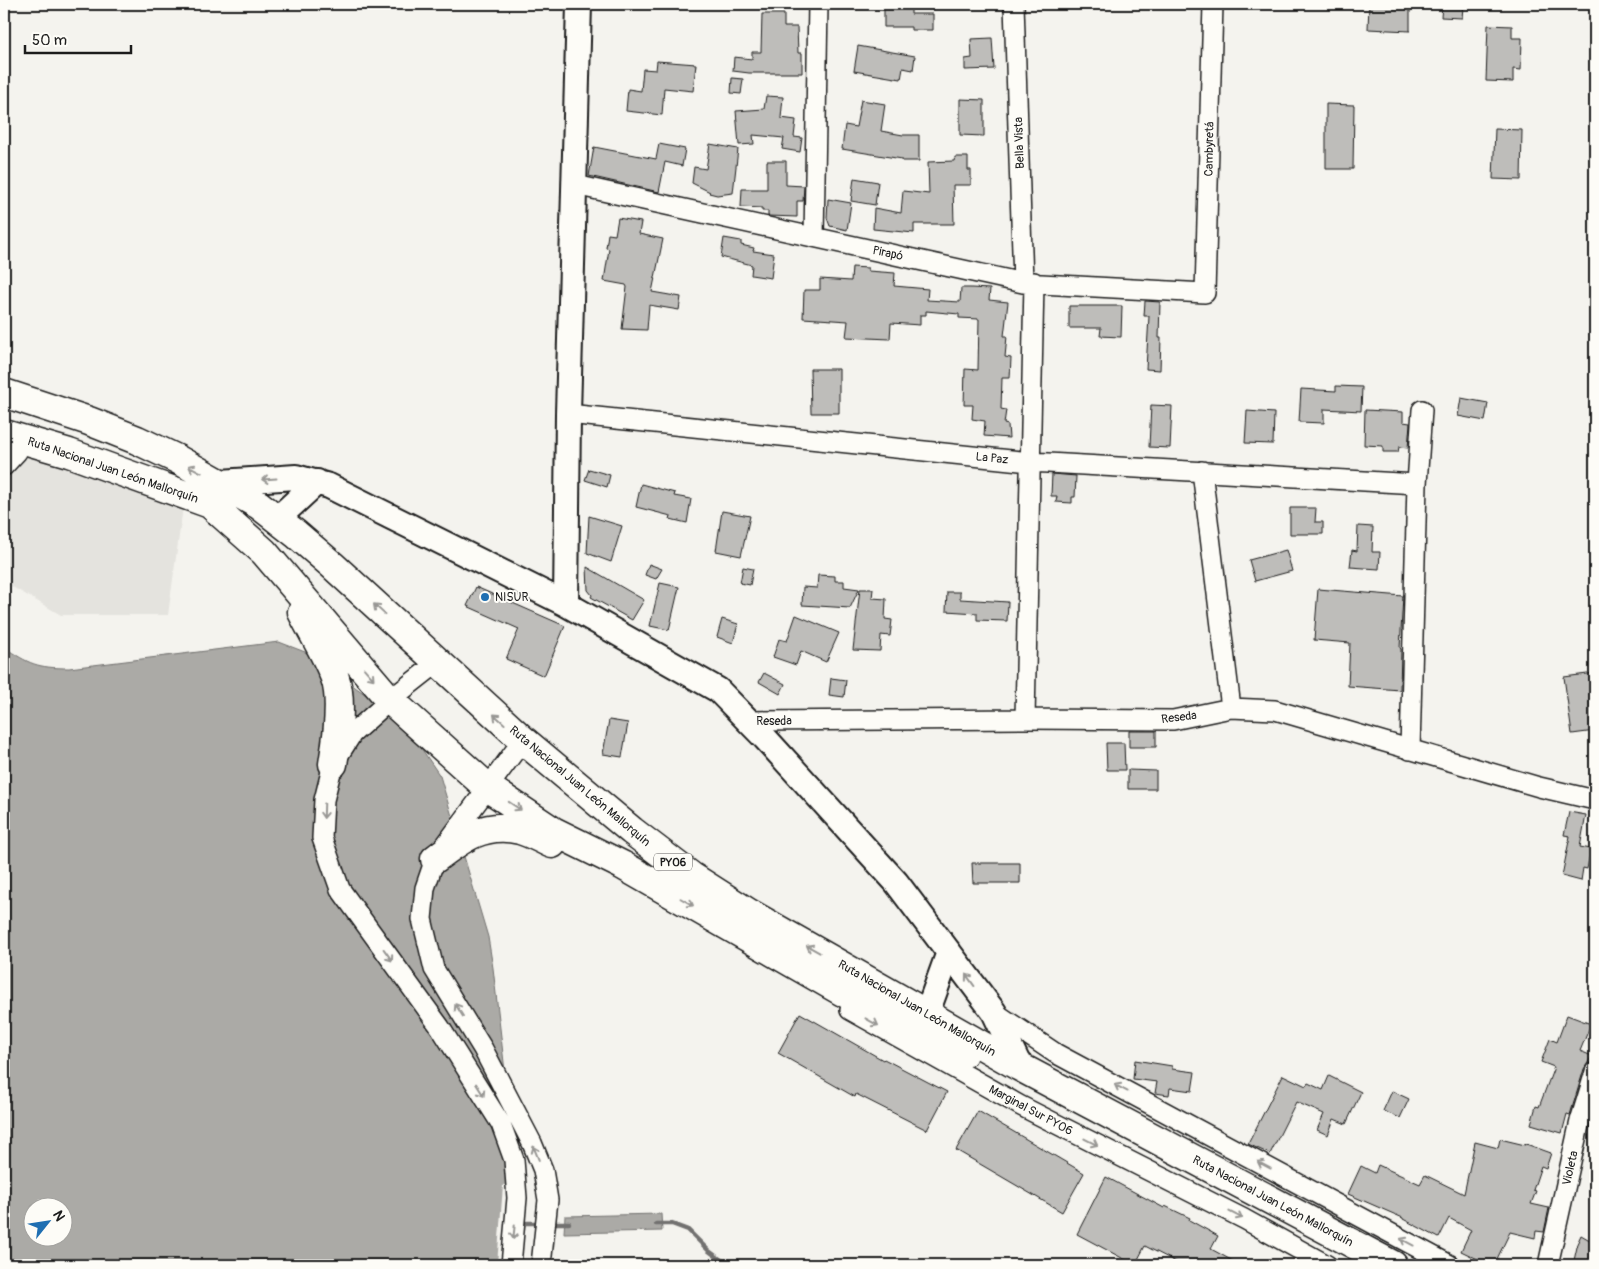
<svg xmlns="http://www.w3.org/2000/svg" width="1599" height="1269" font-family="Pangolin,sans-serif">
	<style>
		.built { fill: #e4e3de }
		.water { fill: #abaaa6; stroke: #72716f; fill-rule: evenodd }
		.pier { fill: #f4f3ee }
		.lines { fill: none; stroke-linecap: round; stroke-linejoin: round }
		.stream { stroke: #72716f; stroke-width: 4.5 }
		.building { fill: #bebdba; stroke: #1c1c1c }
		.minor-casing { stroke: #1c1c1c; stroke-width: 22 }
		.major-casing { stroke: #1c1c1c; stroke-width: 28 }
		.highway-casing { stroke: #1c1c1c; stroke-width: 31 }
		.minor { stroke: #fdfcf7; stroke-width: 19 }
		.major { stroke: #fdfcf7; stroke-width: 24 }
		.highway { stroke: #fdfcf7; stroke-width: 28 }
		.oneway { stroke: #989794 }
		.poi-dot { fill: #1f6fb2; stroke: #fdfcf7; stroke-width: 2 }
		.labels { text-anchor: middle; stroke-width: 4; stroke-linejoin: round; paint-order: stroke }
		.shield { fill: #fdfcf7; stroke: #605f5e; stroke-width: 1 }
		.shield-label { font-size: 11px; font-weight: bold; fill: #1c1c1c }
		.street-label { font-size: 12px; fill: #1c1c1c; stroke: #fdfcf7 }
		.poi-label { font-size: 12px; fill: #1c1c1c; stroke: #fdfcf7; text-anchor: start }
	</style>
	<rect width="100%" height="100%" fill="#f4f3ee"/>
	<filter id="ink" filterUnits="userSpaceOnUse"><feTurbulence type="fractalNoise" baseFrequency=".02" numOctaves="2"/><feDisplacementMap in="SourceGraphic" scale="10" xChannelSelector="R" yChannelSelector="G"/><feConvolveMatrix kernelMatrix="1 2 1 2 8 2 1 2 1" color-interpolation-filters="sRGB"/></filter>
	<g filter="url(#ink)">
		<path class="built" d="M7,444L183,507L168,615H61L4,582V458Z"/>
		<path class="water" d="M279,642L305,652L336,673L400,720L419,745L440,776L488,937L493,968L522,1217L516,1265H4V647C29,664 37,668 69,668ZM32,1206H62V1236H32Z
			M661,1214L662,1231L564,1233L565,1216Z"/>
		<path class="pier" d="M503,1185L521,1186L519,1265H497Z"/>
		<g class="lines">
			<path class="stream" d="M519,1223H541
				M551,1223H569
				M656,1224H672L688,1230L709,1251L728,1265"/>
		</g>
		<path class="building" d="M884,4H911V14H933V30H911V27H884Z
			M1369,4L1410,5V31L1368,29Z
			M1442,6L1463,7L1462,18L1441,17Z
			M762,14H784V27H797L798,53H802V73H749L733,71L734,57L752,59V52H761Z
			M1488,25L1512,26V38H1522L1521,70L1513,69V82L1486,81Z
			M992,38L994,69L965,70V59L972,58L971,39Z
			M858,46L915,56L913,70L903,68L901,79L854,71Z
			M657,61L696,64L693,91L664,88L662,115L626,111L628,89L641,91L643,69L656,70Z
			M732,78L743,79L741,94L731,93Z
			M766,96L783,97L781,118L796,120L794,137L802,138L800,152L782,149L784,138L753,135L754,144L739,145L736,111L764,109Z
			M960,99L984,100V136L960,135Z
			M861,100L885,104L881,131L903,135H919V161H902V159L842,149L845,125L856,127Z
			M1326,104L1354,105L1353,169H1326Z
			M1495,129L1522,130L1521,180L1493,179Z
			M659,144L685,149L682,166L665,162L659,192L589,176L594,147L656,159Z
			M710,144L738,149L733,193L717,195L709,193L710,192L692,183L694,167L706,169Z
			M955,157H968V170H971V185H953L954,224H914V233L873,229L874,208L901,213L903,191L929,194L928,162L954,161Z
			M767,161H786V185L804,186L803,201H797V217L768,216V211H762V208L741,207L742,189H767Z
			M854,178L878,182L875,205L851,201Z
			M828,199L851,203L847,230L830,226L827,218Z
			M618,218L641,222L639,234L663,239L652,292L681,297L679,310L649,305L647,330L622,329L627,287L626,285L604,281L609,249L606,248L608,234L615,235Z
			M724,238L741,241V245L754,248L753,251L774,254L771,278L751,275L752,265L721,257Z
			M852,267L868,268V271L895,273L894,286L928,289L927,300L960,302L961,288H971L990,289L989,300L1008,302L1004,336H1007L1005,357L1011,358L1010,378H1002L1001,409L1006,410L1004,424L1008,425L1009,438L984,436L985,421L972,419L973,405H964L965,369L978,370L979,319L959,318V314L926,311V315H920V325L891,323L890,339L846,337L848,321L803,318L804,290H820V279L851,281Z
			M1145,301L1160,302L1159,338H1161L1160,370L1146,369L1149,316H1144Z
			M1069,306H1122L1121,337L1100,336L1101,328H1069Z
			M810,369H839V413H811Z
			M1336,386L1362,387L1361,411L1324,409V423L1299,422L1301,389L1336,391Z
			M1461,398L1488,403L1485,421L1458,416Z
			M1151,405L1172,406L1170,448L1149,447Z
			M1365,410L1403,412V422L1410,423L1408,448L1399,447L1398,452H1383V446L1364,445Z
			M1247,411L1274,413L1273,444L1245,443Z
			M589,469L610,475L607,487L585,480Z
			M1052,474L1076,476L1075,497H1072V503L1056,502L1057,496H1051Z
			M641,484L675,493L674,496L691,499L687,523L670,519L671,516L636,507Z
			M1290,508H1316L1315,522H1323V534H1290Z
			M722,511L750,516L741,556L716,551Z
			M589,516L622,526L611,562L587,553Z
			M1358,526L1373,527L1372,552H1380L1379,569L1350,567L1352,550L1357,551Z
			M1286,550L1292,571L1255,581L1249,560Z
			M649,564L662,569L656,579L645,575Z
			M587,567L644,600L632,620L591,597L592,595L588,590Z
			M743,567L753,569L750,585L740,583Z
			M818,575L835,576V581H844V587L859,589L850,608L802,605L803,587L817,588Z
			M660,583L679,587L669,630L650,626Z
			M476,587L565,626L544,676L506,659L519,629L467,606Z
			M860,589H873L872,598L886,599L885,619L892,620L890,636L881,635L880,651L853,650Z
			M1318,589L1403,596L1400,648L1401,649L1400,690L1348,686L1350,643L1314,640Z
			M947,592H960V599L1008,602L1007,621L977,620V613L946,611Z
			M796,615L839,633L826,662L801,651L796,665L773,657L779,639L787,641Z
			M722,619L738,624L733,643L717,637Z
			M764,673L785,684L780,694L759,682Z
			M1595,673V731L1572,734L1564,677Z
			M831,678L846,680L844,697L829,695Z
			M609,720L628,723L622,757L603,754Z
			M1129,731H1156V747H1129Z
			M1106,743H1124L1125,770H1107Z
			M1128,770L1156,771V789H1128Z
			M1569,812L1586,815L1580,847L1591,849L1587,869L1583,868L1581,881L1562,876L1570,836L1564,835Z
			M972,863H1020V883H973Z
			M800,1013L883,1060L884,1059L947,1092L927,1130L856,1094L855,1097L778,1053Z
			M1567,1015L1591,1024L1580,1051L1592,1056L1584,1069L1570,1115L1567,1114L1562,1133L1531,1124L1536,1106L1539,1107L1554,1067L1541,1062L1550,1039L1557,1042Z
			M1135,1060L1172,1066V1069L1195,1072L1192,1091L1170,1088L1169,1095L1155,1093L1157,1082L1133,1079Z
			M1283,1075L1306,1086L1308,1083L1323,1090L1329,1076L1361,1092L1346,1124L1334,1119L1328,1135L1317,1130L1324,1114L1296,1102L1270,1154L1248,1144Z
			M1392,1091L1409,1099L1400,1118L1383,1111Z
			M978,1111L1084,1173L1062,1212L956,1150Z
			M1500,1139L1525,1145L1526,1144L1551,1153L1546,1168L1541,1166L1533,1190L1536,1191L1531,1204L1549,1208L1544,1232L1536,1231L1535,1238L1510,1232L1494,1265H1490L1461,1251L1471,1230L1449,1218L1439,1238L1403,1219V1218L1348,1194L1361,1166L1375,1173L1378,1165L1420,1184L1425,1175L1464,1194L1475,1142L1498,1148Z
			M1106,1177L1164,1208L1165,1206L1190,1218L1189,1220L1218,1236L1211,1249L1240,1265H1182L1145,1246L1135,1265L1077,1234Z
			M1581,1235L1595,1243V1265H1573L1577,1247L1576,1246Z"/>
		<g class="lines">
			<defs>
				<path id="minor" d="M1014,4L1023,283
					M575,185L1023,283L1205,293L1213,4
					M814,237L818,4
					M568,414L1030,462L1417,484
					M4,466L17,452L15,436
					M1202,471L1231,708
					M437,663L390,700L352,734L333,764L324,800L322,838L340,889L440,1027L501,1124L514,1160L517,1198L511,1265
					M1025,719L1034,282
					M750,721L1025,719L1173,720L1231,708L1275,710L1539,787L1595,800
					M523,740L435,859L425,888L422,919L434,969L483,1049L532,1143L543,1170L548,1200L541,1265
					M1410,750L1417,484L1422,410
					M850,1010L1021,1106L1244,1219L1327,1265
					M994,1012L1055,1053L1450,1265
					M1548,1265L1580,1121L1595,1072"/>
				<path id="major" d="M220,482L296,477L329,486L566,604L718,690L765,738L896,882L994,1012L1020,1067
					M277,519L317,482
					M566,604L568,414L579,4
					M924,1031L927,1013L949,952"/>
				<path id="highway" d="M4,393L89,421L137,440L177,459L259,505L296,534L332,565L523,740L632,831L691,876L749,913L1020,1067L1393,1265
					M4,434L69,453L210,504L264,552L390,700L487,787L553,831L622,865L843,992L963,1054
					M302,612C313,634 327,656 335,678C343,701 337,740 333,764
					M435,859C461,839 485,821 520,830C530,833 541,839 552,844"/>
			</defs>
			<use href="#minor" class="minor-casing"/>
			<use href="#major" class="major-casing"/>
			<use href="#highway" class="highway-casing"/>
			<use href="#minor" class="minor"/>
			<use href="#major" class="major"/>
			<use href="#highway" class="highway"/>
		</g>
		<defs><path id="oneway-shaft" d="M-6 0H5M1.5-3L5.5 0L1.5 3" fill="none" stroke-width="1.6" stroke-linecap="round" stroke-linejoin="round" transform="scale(1.25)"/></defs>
		<g class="oneway">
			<use href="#oneway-shaft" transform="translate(195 469) rotate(-152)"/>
			<use href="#oneway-shaft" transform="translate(269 479) rotate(176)"/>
			<use href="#oneway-shaft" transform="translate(379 609) rotate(-137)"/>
			<use href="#oneway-shaft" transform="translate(369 674) rotate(49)"/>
			<use href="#oneway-shaft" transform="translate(499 719) rotate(-138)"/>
			<use href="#oneway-shaft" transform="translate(515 806) rotate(34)"/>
			<use href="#oneway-shaft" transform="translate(324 811) rotate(92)"/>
			<use href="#oneway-shaft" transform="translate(687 902) rotate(30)"/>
			<use href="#oneway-shaft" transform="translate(813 949) rotate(-151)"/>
			<use href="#oneway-shaft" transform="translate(388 955) rotate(54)"/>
			<use href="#oneway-shaft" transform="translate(970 980) rotate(-126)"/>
			<use href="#oneway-shaft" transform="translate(459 1010) rotate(-122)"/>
			<use href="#oneway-shaft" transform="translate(872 1022) rotate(29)"/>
			<use href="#oneway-shaft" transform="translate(1121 1088) rotate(-152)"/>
			<use href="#oneway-shaft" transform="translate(480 1090) rotate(58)"/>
			<use href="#oneway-shaft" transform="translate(1091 1142) rotate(27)"/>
			<use href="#oneway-shaft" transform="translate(536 1153) rotate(-112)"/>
			<use href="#oneway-shaft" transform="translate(1264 1165) rotate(-152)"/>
			<use href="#oneway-shaft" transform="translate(1236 1215) rotate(27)"/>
			<use href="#oneway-shaft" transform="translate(514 1232) rotate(96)"/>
			<use href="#oneway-shaft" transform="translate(1407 1242) rotate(-152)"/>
		</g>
	</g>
	<circle class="poi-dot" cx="485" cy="597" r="5"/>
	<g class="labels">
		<rect class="shield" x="654" y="853.5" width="38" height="17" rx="4"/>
		<g class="shield-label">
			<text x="673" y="866">PY06</text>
		</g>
		<g class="street-label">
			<text transform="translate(1019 143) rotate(-92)" y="4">Bella Vista</text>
			<text transform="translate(1209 149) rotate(-89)" y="4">Cambyretá</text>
			<text transform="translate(888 253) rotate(12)" y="4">Pirapó</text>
			<text transform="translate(992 458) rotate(6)" y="4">La Paz</text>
			<text transform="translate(113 470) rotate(19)" y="4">Ruta Nacional Juan León Mallorquín</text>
			<text transform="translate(1179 717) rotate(-7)" y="4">Reseda</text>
			<text x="774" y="725">Reseda</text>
			<text transform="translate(580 786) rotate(40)" y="4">Ruta Nacional Juan León Mallorquín</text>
			<text transform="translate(917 1008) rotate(30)" y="4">Ruta Nacional Juan León Mallorquín</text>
			<text transform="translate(1031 1110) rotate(28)" y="4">Marginal Sur PY06</text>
			<text transform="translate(1570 1168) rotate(-77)" y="4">Violeta</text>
			<text transform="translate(1273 1201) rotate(28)" y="4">Ruta Nacional Juan León Mallorquín</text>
		</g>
		<g class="poi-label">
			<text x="495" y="601">NISUR</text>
		</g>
	</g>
	<rect width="1599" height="1269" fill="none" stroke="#fdfcf7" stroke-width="20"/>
	<rect x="10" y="10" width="1579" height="1249" fill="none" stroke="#1c1c1c" stroke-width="2" filter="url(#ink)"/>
	<g transform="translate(48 1222) rotate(60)"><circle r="24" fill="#fdfcf7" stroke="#a3a29f"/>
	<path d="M0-4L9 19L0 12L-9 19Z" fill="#1f6fb2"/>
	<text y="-8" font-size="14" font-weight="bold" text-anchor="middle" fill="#1c1c1c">N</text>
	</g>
	<path d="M25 45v8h106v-8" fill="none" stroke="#1c1c1c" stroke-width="2.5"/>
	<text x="32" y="45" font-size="15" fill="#1c1c1c" stroke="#fdfcf7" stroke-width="4" paint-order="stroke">50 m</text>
</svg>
